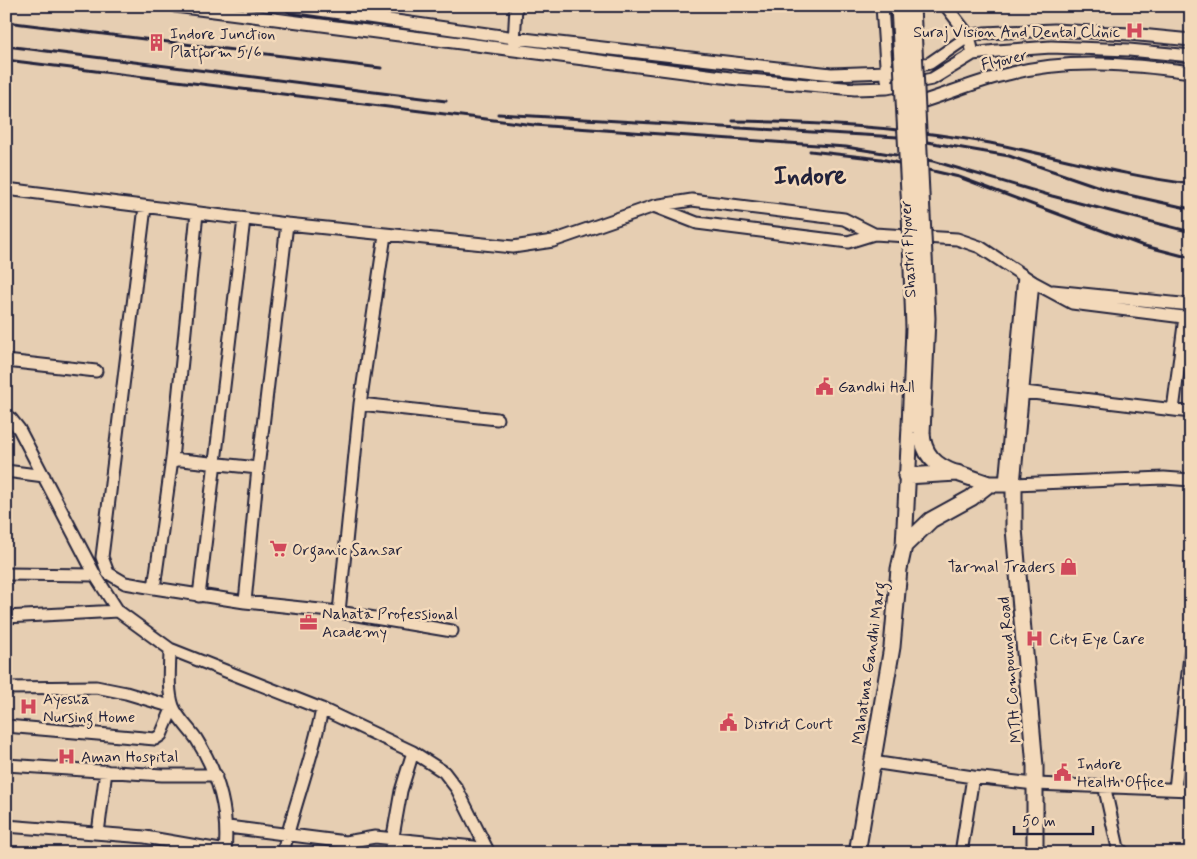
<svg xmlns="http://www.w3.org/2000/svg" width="1197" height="859" font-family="Mynerve,sans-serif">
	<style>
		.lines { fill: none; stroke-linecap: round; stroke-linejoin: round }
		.minor-casing { stroke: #22223b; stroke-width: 15 }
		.major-casing { stroke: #22223b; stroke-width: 19 }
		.minor { stroke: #f3d9ba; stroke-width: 11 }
		.major { stroke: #f3d9ba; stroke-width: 15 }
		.rail { stroke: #22223b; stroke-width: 3 }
		.major-bridge-casing { stroke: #22223b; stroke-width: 19; stroke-linecap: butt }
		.major-bridge { stroke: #f3d9ba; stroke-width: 15 }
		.labels { text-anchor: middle; stroke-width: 5; stroke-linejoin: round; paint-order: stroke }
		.poi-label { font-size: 16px; fill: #22223b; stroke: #f3d9ba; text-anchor: start }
		.street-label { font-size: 16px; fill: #22223b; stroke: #f3d9ba }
		.town-label { font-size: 26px; font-weight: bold; fill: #22223b; stroke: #f3d9ba }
	</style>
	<rect width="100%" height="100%" fill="#e6ceb2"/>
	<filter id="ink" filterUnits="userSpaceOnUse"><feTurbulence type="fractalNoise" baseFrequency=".02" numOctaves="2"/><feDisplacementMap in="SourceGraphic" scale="10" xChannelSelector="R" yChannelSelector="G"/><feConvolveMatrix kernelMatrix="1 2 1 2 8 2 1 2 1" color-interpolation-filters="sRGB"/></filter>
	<g filter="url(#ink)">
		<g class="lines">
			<defs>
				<path id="minor" d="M175,6L738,79L855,89L887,88L932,79L973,54L997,51L1051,47L1129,50L1191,56
					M291,6L515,38L831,74L887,72L930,63L969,36L984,33L1054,30L1130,34L1191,40
					M882,6L887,79
					M946,6L969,36L973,54
					M514,43L516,6
					M918,103C948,94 977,81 1008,74C1068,58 1131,64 1191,72
					M6,189L287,224L513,247L553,241L654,206L692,200L844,219L874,234
					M145,207L102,557L108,573L125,583L154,588
					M656,207L697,223L848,242L874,234L957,239L980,247L1033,282L1072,303L1191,318
					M197,213L172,459L154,588L245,602L339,612L452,631
					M1033,282L1014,484L1164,478L1191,480
					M1053,291L1191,305
					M6,361L96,371
					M1024,392L1191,412
					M360,404L497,419
					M1173,410L1185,317
					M6,416L11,419L19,429L95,575L118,611L170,649L322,709L413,752L444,772L457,789L489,853
					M172,459L258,468
					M6,471L44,476
					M1005,484L1024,276
					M6,574L95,575
					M199,596L244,219
					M245,602L258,468L287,224
					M339,612L360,404L385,235
					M6,617L118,611
					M170,649C170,667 167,689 173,706C177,718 191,730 197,740C219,775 229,812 225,853
					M6,688L96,687L126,693L173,707L161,735L155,739L6,726
					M872,762L973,777L1035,784L1191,790
					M6,765L162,775H216
					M1104,785L1118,848L1124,853
					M1175,789L1191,646
					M6,826L145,837L226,851
					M228,827L346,842L375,837L474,847L488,851
					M98,833L106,771
					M283,853C294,804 313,758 322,709
					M390,853L401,791L413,752
					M961,853L973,777"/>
				<path id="major" d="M922,433C923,454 935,466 955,473
					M906,476L957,473L989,484H1014V529L1035,766V853
					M904,546L931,520L971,498L989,484
					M857,853L892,647L899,569L904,546L910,426"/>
			</defs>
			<use href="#minor" class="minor-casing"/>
			<use href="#major" class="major-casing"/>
			<use href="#minor" class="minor"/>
			<use href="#major" class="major"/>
			<path class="rail" d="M6,22L381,68
				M6,46L446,101
				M6,60L534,125L846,147L933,161L1052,196L1191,232
				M498,114L898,137L1009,156L1111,191L1191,209
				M733,121C819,122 905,127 990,143C1057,156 1123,176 1191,184
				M810,151L881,159L959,177L1141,245L1191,258"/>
			<defs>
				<path id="major-bridge" d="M899,6L910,211L914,328L910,426
					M912,6L927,318L922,433"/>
			</defs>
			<use href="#major-bridge" class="major-bridge-casing"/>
			<use href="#major-bridge" class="major-bridge"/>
		</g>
	</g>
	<defs>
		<symbol id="hospital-bare" viewBox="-9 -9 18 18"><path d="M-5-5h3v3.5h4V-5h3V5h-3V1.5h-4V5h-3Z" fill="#d1495b" stroke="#f3d9ba" stroke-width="2.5" paint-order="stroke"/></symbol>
		<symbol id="building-bare" viewBox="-9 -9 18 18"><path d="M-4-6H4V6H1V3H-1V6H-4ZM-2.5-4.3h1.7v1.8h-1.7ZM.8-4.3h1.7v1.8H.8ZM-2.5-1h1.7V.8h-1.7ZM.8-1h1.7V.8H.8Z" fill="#d1495b" stroke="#f3d9ba" stroke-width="2.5" paint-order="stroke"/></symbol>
		<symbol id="civic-bare" viewBox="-9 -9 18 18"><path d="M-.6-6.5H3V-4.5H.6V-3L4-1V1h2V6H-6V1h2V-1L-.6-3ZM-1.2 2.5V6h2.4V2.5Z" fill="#d1495b" stroke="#f3d9ba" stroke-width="2.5" paint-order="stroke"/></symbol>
		<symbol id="supermarket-bare" viewBox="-9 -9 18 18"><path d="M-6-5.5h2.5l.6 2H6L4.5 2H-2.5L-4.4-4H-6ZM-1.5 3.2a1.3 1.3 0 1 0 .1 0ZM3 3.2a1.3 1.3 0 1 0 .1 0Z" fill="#d1495b" stroke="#f3d9ba" stroke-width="2.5" paint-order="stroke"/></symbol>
		<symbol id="shop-bare" viewBox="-9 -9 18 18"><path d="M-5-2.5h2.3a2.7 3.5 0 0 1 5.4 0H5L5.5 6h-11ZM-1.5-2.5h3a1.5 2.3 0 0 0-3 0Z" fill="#d1495b" stroke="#f3d9ba" stroke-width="2.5" paint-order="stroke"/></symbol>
		<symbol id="office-bare" viewBox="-9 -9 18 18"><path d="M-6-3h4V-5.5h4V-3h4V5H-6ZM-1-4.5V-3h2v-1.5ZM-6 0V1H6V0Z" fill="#d1495b" stroke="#f3d9ba" stroke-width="2.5" paint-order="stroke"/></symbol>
	</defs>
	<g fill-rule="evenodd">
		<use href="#hospital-bare" x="1122" y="18" width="25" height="25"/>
		<use href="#building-bare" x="144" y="30" width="25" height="25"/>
		<use href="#civic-bare" x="812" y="374" width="25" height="25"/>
		<use href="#supermarket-bare" x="266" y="536" width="25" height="25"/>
		<use href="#shop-bare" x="1056" y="554" width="25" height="25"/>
		<use href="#office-bare" x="296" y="610" width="25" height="25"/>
		<use href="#hospital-bare" x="1022" y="626" width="25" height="25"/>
		<use href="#hospital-bare" x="16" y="694" width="25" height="25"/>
		<use href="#civic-bare" x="716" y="710" width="25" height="25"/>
		<use href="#hospital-bare" x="54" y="744" width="25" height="25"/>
		<use href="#civic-bare" x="1050" y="760" width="25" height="25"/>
	</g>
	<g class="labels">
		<g class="poi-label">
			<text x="1120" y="37" text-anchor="end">Suraj Vision And Dental Clinic</text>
			<text x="170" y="39">Indore Junction<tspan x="170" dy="18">Platform 5/6</tspan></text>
			<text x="838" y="392">Gandhi Hall</text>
			<text x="292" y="555">Organic Sansar</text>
			<text x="1055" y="572" text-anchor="end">Tarmal Traders</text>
			<text x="322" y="619">Nahata Professional<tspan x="322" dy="18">Academy</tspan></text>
			<text x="1049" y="644">City Eye Care</text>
			<text x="43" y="704">Ayesha<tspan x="43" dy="18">Nursing Home</tspan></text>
			<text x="743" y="729">District Court</text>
			<text x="81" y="762">Aman Hospital</text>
			<text x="1077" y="769">Indore<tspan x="1077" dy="18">Health Office</tspan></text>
		</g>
		<g class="street-label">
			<text transform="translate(1004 59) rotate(-13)" y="6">Flyover</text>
			<text transform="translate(907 249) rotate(-93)" y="6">Shastri Flyover</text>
			<text transform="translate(868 663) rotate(-82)" y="6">Mahatma Gandhi Marg</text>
			<text transform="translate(1009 670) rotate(-95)" y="6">MTH Compound Road</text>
		</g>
		<g class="town-label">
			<text x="810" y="184">Indore</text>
		</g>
	</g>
	<rect width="1197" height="859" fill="none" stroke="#f3d9ba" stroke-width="25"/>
	<rect x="12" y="12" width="1172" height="834" fill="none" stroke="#22223b" stroke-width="2" filter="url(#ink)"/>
	<path d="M1014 826v8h79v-8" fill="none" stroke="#22223b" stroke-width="2.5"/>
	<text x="1022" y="826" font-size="15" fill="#22223b" stroke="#f3d9ba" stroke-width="4" paint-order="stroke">50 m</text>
</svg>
